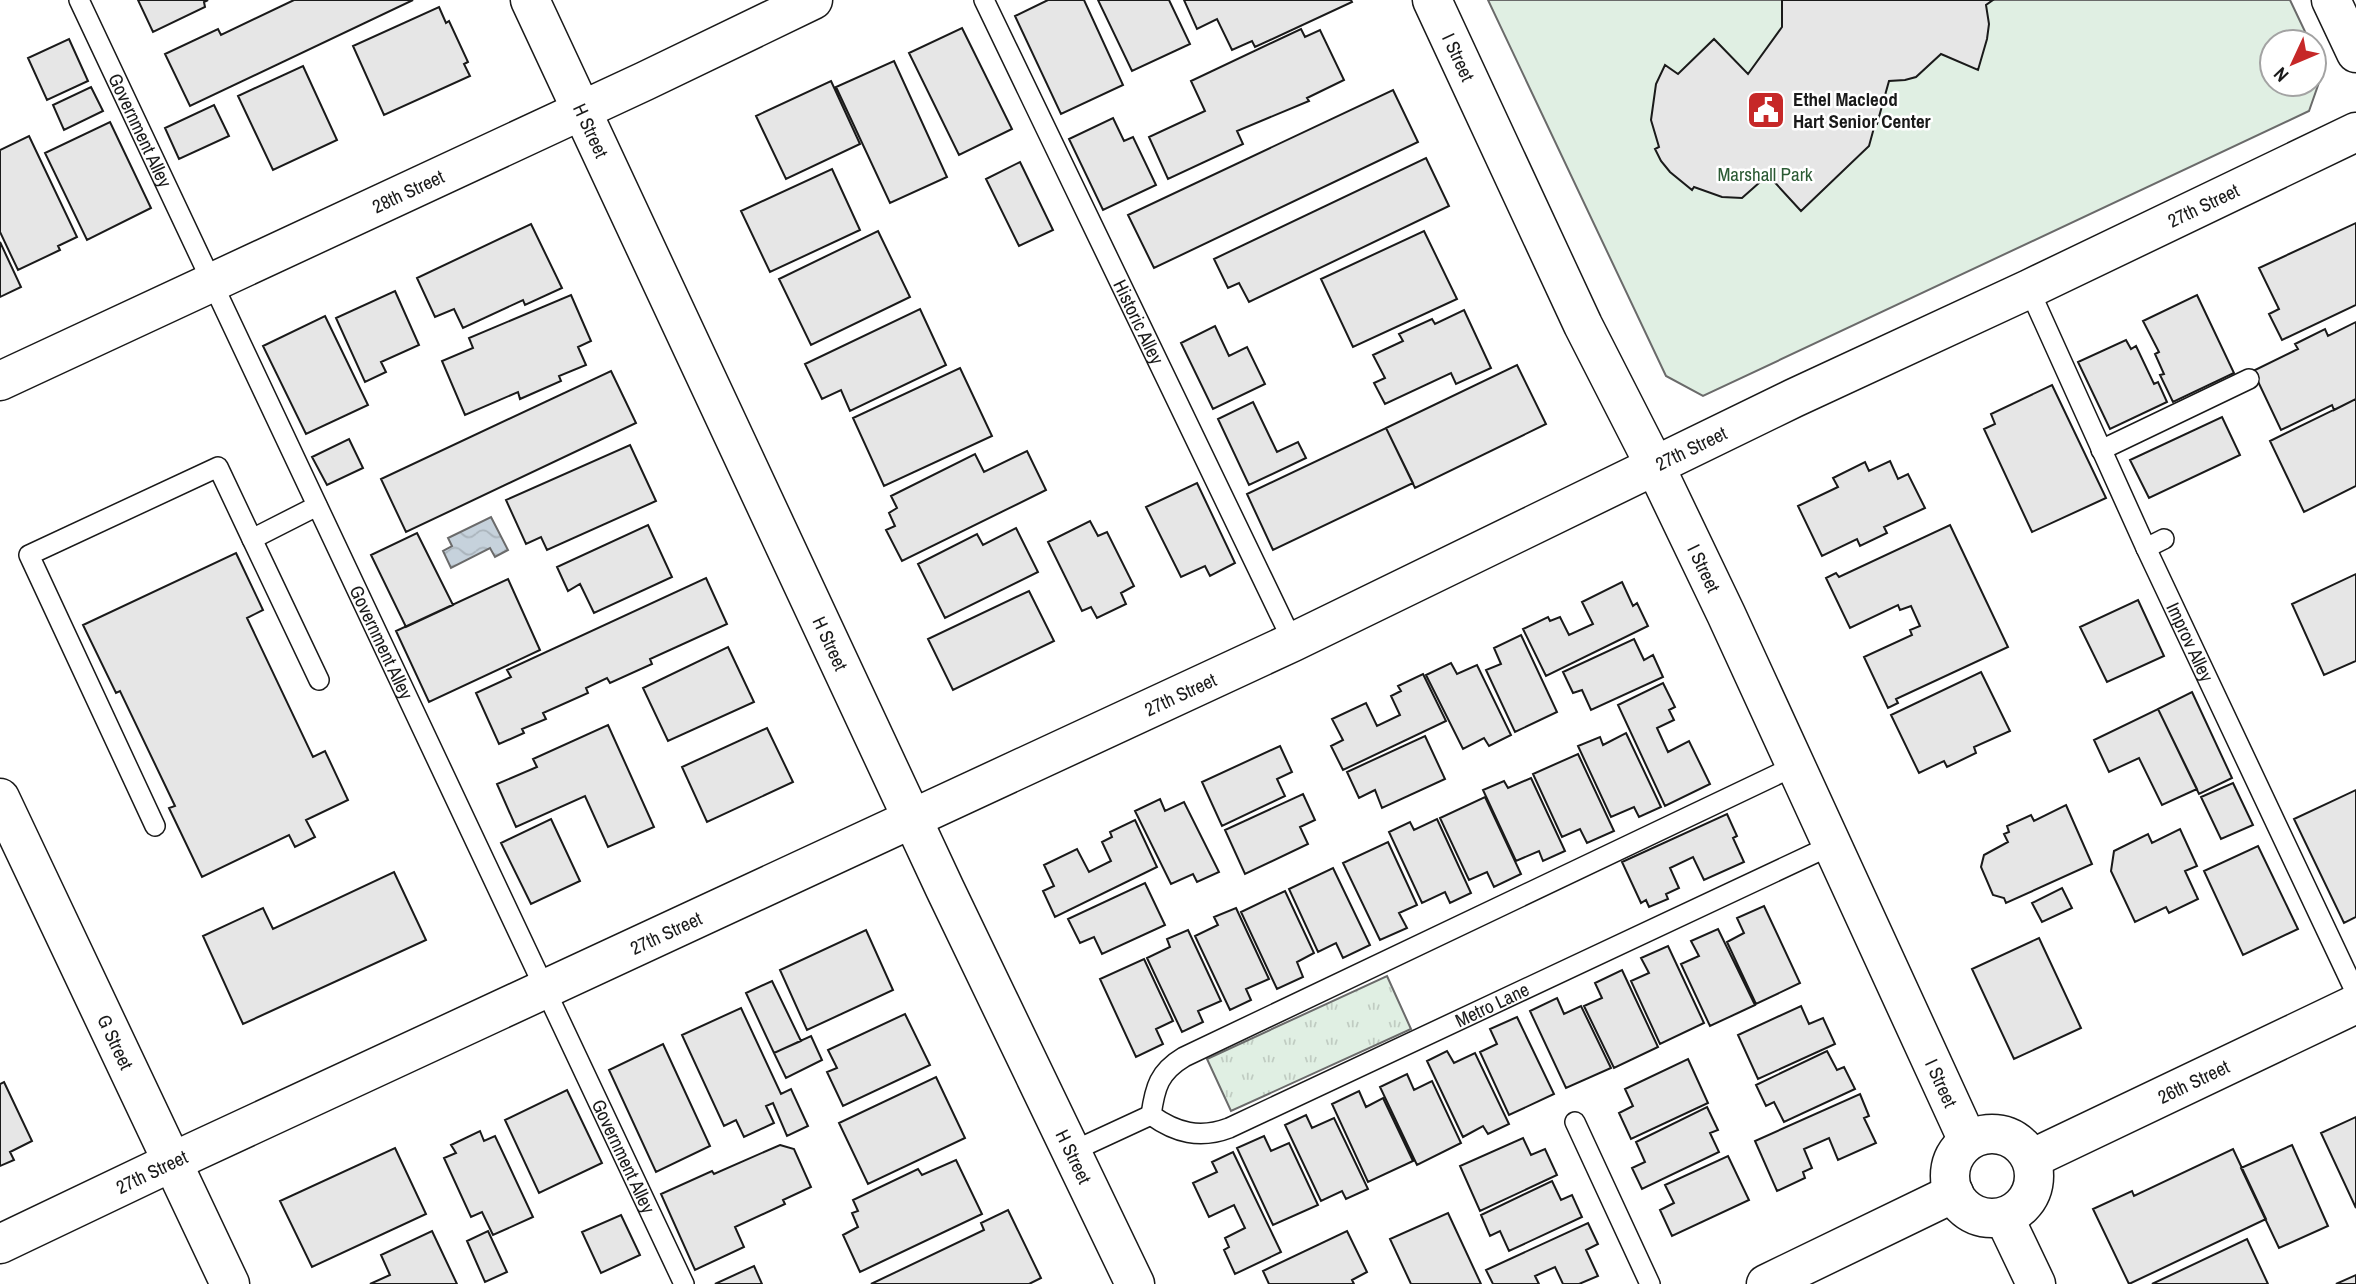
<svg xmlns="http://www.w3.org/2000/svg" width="2356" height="1284" font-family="'Archivo Narrow',sans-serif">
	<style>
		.grass { fill: url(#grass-tufts); stroke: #6a6a6a; stroke-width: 2 }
		.green { fill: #e0efe3; stroke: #6a6a6a; stroke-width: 2 }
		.water { fill: url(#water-waves); stroke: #6a6a6a; stroke-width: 2 }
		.building { fill: #e6e6e6; stroke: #1a1a1a; stroke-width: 2 }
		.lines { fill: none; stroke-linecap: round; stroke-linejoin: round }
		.service-casing { stroke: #1a1a1a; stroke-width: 22 }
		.minor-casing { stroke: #1a1a1a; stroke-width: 41 }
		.tertiary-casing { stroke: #1a1a1a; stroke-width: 41 }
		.secondary-casing { stroke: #1a1a1a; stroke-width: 41 }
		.service { stroke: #fff; stroke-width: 19 }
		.minor { stroke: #fff; stroke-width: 38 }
		.tertiary { stroke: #fff; stroke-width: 38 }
		.secondary { stroke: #fff; stroke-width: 38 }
		.labels { text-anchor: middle; stroke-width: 5; stroke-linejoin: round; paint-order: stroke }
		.street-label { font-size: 19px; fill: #1a1a1a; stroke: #fff }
		.poi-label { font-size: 19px; font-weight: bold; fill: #1a1a1a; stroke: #fff; text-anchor: start }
		.park-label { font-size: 19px; fill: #2b5a34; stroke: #fff }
	</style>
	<defs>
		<pattern id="grass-tufts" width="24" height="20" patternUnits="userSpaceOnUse" patternTransform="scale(1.75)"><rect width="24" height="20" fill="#e0efe3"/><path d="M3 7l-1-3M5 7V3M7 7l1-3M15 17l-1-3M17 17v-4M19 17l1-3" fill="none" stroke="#c0ccc2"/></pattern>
		<pattern id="water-waves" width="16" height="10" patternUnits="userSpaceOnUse" patternTransform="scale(1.75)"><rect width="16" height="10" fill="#c6d2dc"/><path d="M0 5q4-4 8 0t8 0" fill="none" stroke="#aab4bc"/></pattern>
	</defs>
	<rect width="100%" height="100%" fill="#fff"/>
	<path class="grass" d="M1387,976L1411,1029L1231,1111L1207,1059Z"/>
	<path class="green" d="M1488,0H2290L2310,42H2272V84H2314V51L2323,71L2309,111L1703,396L1666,376Z"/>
	<path class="water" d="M491,517L508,550L495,557L490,548L451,568L443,551L452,546L448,538Z"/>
	<path class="building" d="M138,0H208L204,2L205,7L153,32Z
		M294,0H413L190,106L165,54L218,29L221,35Z
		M1048,0H1084L1123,85L1061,114L1015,16Z
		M1098,0H1169L1190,44L1132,71Z
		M1184,0H1351L1352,2L1255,47L1252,41L1232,50L1217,19L1197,29Z
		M1782,0H1993L1986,5L1989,24L1987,39L1978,70L1941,54L1916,77L1905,80L1889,81L1877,124H1875L1869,146L1801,211L1768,175L1742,198L1722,197L1694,187L1692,190L1670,172L1661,161L1655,149L1659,147L1651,120L1656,84L1665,65L1678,74L1714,39L1748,74L1782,27Z
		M439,7L446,23L449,21L468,62L464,64L470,76L384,115L353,46Z
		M962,28L1012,129L959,155L909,53Z
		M1301,29L1305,37L1320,30L1344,80L1307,98L1309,101L1237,131L1243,144L1168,179L1149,137L1205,111L1191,81Z
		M69,39L88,81L47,100L28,58Z
		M894,61L947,177L890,203L836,87Z
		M303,66L337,140L273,170L238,96Z
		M831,81L860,144L786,179L756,116Z
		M91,87L103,111L64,130L53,105Z
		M1393,90L1418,142L1154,268L1128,215Z
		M214,105L229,136L179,159L165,128Z
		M1113,118L1124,141L1133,137L1156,185L1103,210L1069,139Z
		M110,122L151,208L87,240L45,153Z
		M29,136L77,237L58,246L60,250L18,270L0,232V150Z
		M1426,158L1449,206L1249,302L1239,283L1228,288L1214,259Z
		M1020,162L1053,230L1019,246L986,179Z
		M832,169L860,230L770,272L741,211Z
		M2356,223V305L2282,340L2269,314L2279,309L2259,268Z
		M531,224L562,288L525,305L523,300L463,328L454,309L435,317L417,278Z
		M878,231L910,297L811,345L779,279Z
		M1424,231L1457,299L1353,347L1321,279Z
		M0,242L21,287L0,297Z
		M395,291L419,345L381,362L386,372L365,382L336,318Z
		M571,295L591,341L578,347L586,365L559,376L561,381L520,399L518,392L465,415L442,361L473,348L469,338Z
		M2197,295L2234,373L2173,402L2160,375L2164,374L2155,354L2159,352L2143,321Z
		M920,309L946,365L850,411L841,390L822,399L805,364Z
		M1464,310L1491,368L1456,384L1451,373L1385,404L1374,383L1385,378L1373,355L1403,341L1399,334L1432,319L1435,324Z
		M325,316L368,405L306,434L263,346Z
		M2356,322V399L2334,410L2332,405L2281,430L2253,371L2298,349L2295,344L2325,329L2328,336Z
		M1215,326L1229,356L1247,347L1265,384L1213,409L1181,343Z
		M2126,340L2131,349L2136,346L2154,384L2158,382L2167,402L2110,429L2078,362Z
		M1517,365L1546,424L1415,488L1386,428Z
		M960,368L992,436L884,486L853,418Z
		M611,371L636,423L406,532L381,479Z
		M2052,385L2106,498L2032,532L1984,429L1995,424L1991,414Z
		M2356,399V486L2304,512L2270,441Z
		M1253,402L1277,452L1298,442L1306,458L1249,485L1218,419Z
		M2222,417L2240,455L2149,498L2130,460Z
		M1386,428L1413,483L1273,550L1247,494Z
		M349,439L363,468L327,485L312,457Z
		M630,445L656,501L547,550L541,537L526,544L506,500Z
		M1027,451L1046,490L902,561L886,530L895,526L889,513L897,508L891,496L975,454L984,472Z
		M1890,461L1898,479L1908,474L1925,508L1884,527L1887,533L1860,546L1857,539L1822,556L1798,506L1838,487L1833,478L1865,462L1869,471Z
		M1197,483L1235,563L1210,576L1205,566L1181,577L1146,507Z
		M1090,521L1098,536L1107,532L1134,586L1121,593L1126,604L1097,618L1091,607L1082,611L1048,542Z
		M648,525L672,577L594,613L580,584L568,591L557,567Z
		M1950,525L2008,647L1896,699L1898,703L1888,708L1864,657L1912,635L1910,630L1920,626L1911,606L1900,610L1898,605L1850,628L1826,578L1836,573L1839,577Z
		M1016,528L1038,572L945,618L918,564L977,534L983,545Z
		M417,533L453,605L406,627L371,555Z
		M236,553L263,610L247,618L313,757L325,751L348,800L306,820L315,837L295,847L289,835L202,877L169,808L175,806L120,691L116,693L83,625Z
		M2356,574V661L2324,675L2292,604Z
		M706,578L727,624L650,659L652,664L610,683L607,678L586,688L588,693L543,713L546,719L522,729L524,733L499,744L476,693L511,677L507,670Z
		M508,579L540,650L429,702L396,631Z
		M1622,582L1633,606L1637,603L1648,626L1546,676L1523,629L1548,617L1550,621L1560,617L1569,635L1593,624L1582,602Z
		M1029,591L1054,641L953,690L928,639Z
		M2138,600L2164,656L2107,682L2080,627Z
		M1521,635L1557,712L1515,732L1486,670L1501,664L1494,648Z
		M1634,639L1644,660L1653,655L1663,677L1591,710L1582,690L1573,693L1563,672Z
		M728,647L754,702L668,741L643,688Z
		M1451,663L1457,674L1477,665L1511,735L1489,746L1484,738L1463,749L1426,675Z
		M1981,672L2010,731L1974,747L1976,753L1947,767L1944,761L1919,773L1891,715Z
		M1423,674L1446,721L1343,770L1331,746L1343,740L1332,719L1366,703L1377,726L1400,715L1391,696L1401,691L1398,686Z
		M1663,683L1675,707L1669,710L1674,720L1657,728L1668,752L1689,741L1710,784L1665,806L1618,705Z
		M2192,692L2232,778L2199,794L2158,709Z
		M2158,709L2197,789L2162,805L2139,758L2109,772L2094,740Z
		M608,725L654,827L608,847L585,796L516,827L497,784L537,767L533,759Z
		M767,728L793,782L707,822L682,767Z
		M1626,733L1661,807L1639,817L1634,807L1611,817L1578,746L1600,737L1603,745Z
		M1425,736L1445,779L1382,808L1375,790L1359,798L1347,772Z
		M1280,746L1292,772L1277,779L1285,796L1222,826L1202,782Z
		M1578,754L1614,831L1587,843L1580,829L1562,837L1533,774Z
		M1531,778L1565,851L1543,861L1539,851L1516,861L1483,790L1504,781L1508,788Z
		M2233,783L2253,825L2221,839L2201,797Z
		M2356,790V917L2344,923L2294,819Z
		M1303,794L1315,820L1300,827L1308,844L1245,874L1225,830Z
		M1485,797L1521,874L1494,887L1487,872L1469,880L1440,818Z
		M1160,799L1165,811L1184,802L1219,872L1197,882L1193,874L1171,884L1135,811Z
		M2066,805L2092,864L2006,903L2004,898L1993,895L1981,867L1984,855L2008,842L2004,834L2009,832L2007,826L2031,815L2034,821Z
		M1727,814L1737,836L1733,838L1744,862L1704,880L1693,857L1670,868L1679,888L1666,894L1668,899L1649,907L1646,900L1641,903L1622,862Z
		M551,819L580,881L531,904L501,843Z
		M1437,819L1471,893L1450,903L1445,892L1422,903L1389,832L1410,822L1414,830Z
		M1135,820L1157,867L1055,917L1043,891L1054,886L1044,865L1077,849L1089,872L1111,861L1102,842L1112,837L1110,832Z
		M2180,829L2197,866L2185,871L2198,899L2169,913L2166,907L2135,922L2111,871L2114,851L2148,834L2152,843Z
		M1388,842L1417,905L1399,913L1407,928L1380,940L1343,863Z
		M2258,846L2298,929L2243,955L2204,871Z
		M1333,868L1370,945L1343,958L1336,943L1318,952L1289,889Z
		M394,872L426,940L243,1024L203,936L263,908L273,929Z
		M1145,883L1165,925L1102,954L1094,937L1080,943L1068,919Z
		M2062,888L2072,908L2042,922L2032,903Z
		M1285,891L1314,953L1297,962L1303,977L1277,989L1241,912Z
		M1764,906L1800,983L1756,1004L1727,942L1744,933L1737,918Z
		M1236,908L1269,979L1246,989L1251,1000L1230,1010L1195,936L1218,925L1214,917Z
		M1718,929L1755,1005L1710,1026L1681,964L1699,956L1691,941Z
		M866,930L893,990L807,1030L780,970Z
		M1188,930L1221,1001L1198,1011L1203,1022L1182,1032L1147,958L1170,947L1167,939Z
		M2039,938L2081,1028L2014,1059L1972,969Z
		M1668,946L1704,1023L1660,1044L1631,981L1649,973L1641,958Z
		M1144,959L1173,1021L1156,1029L1163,1044L1136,1057L1100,979Z
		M1622,970L1658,1047L1614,1068L1584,1006L1602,998L1595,983Z
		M772,981L801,1041L774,1053L746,993Z
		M1557,998L1564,1014L1581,1006L1611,1068L1566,1088L1530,1011Z
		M1801,1006L1809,1024L1823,1018L1835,1044L1758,1079L1738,1035Z
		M741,1008L781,1094L791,1089L808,1126L787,1136L773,1103L766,1106L774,1123L744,1137L736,1120L724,1126L682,1035Z
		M905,1014L930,1065L843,1106L827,1072L837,1068L828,1050Z
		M1517,1017L1554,1094L1509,1115L1480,1052L1497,1044L1490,1029Z
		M811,1036L822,1060L786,1078L774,1053Z
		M663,1044L710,1146L656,1172L609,1070Z
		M1447,1051L1454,1063L1475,1053L1509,1124L1488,1134L1483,1126L1463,1137L1427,1061Z
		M1827,1051L1837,1070L1844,1067L1855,1089L1784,1122L1774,1102L1766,1106L1756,1085Z
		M1688,1059L1708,1103L1631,1139L1619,1113L1633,1106L1625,1089Z
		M1407,1074L1414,1090L1432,1081L1461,1143L1417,1165L1380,1087Z
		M936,1077L965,1138L868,1184L839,1123Z
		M4,1082L32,1141L10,1152L14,1160L0,1166V1084Z
		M567,1090L602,1163L539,1193L505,1120Z
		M1359,1091L1366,1107L1383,1098L1413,1161L1368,1182L1332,1104Z
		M1860,1094L1869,1116L1864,1118L1876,1143L1838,1160L1829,1138L1804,1149L1812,1168L1803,1172L1805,1178L1777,1191L1755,1141Z
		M1707,1107L1718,1130L1710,1133L1719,1152L1642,1189L1632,1168L1645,1162L1636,1142Z
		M1306,1115L1312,1128L1334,1118L1368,1189L1346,1199L1342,1191L1321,1201L1285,1125Z
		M2356,1117V1208L2321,1133Z
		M480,1131L484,1141L495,1136L533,1217L493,1235L482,1212L471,1217L444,1158L456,1153L451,1145Z
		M1264,1136L1271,1151L1289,1143L1318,1205L1273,1225L1237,1148Z
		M1523,1138L1531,1155L1545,1149L1557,1175L1480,1211L1460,1166Z
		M780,1145L794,1149L811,1187L783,1200L785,1204L735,1227L744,1247L695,1270L661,1194L712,1171L714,1174Z
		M2292,1145L2328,1226L2279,1248L2241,1168Z
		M395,1148L426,1214L312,1267L280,1201Z
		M2233,1149L2266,1219L2129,1284L2093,1209L2132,1191L2134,1196Z
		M1233,1152L1281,1252L1235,1274L1224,1250L1229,1247L1225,1238L1245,1228L1234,1205L1209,1217L1193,1183L1217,1172L1212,1162Z
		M1728,1156L1749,1200L1672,1236L1660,1210L1674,1203L1665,1185Z
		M956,1160L982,1214L860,1272L843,1235L858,1227L852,1213L858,1211L853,1200L918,1169L922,1175Z
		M1552,1181L1561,1200L1572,1195L1582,1217L1509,1251L1500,1231L1490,1236L1481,1215Z
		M1008,1210L1041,1278L1029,1284H871L984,1230L981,1223Z
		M1448,1213L1481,1284H1411L1390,1239Z
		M621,1215L640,1255L601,1273L582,1232Z
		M1588,1223L1598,1244L1586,1250L1598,1276L1579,1284H1563L1555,1267L1535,1276L1539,1284H1493L1486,1270Z
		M432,1231L457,1284H370L390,1275L381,1255Z
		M488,1231L507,1272L485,1282L467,1241Z
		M1347,1231L1367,1272L1352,1280L1354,1284H1269L1263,1271Z
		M2247,1239L2268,1284H2152Z
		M754,1266L762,1284H715Z
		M2356,1275V1284H2336Z"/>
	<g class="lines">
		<defs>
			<g id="service">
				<path id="s1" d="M79,0L684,1284"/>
				<path id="s2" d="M984,0L1293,642"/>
				<path id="s3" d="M2029,289L2146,548L2356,993"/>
				<path d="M2101,450L2249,379"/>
				<path d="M252,539L319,680"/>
				<path d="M2146,548L2164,539"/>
				<path id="s4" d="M1795,766L1184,1057C1159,1072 1155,1087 1151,1115C1176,1133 1200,1139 1229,1128L1832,845"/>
				<path d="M155,826L29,555L218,467L252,539L317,506"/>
				<path d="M1575,1122L1650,1284"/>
				<path d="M1071,1152L1151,1115"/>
			</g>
			<g id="minor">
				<path id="s5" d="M530,0L945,889L1135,1284"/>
				<path id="s6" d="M0,381L645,81L813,0"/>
				<path id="s7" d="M0,798L230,1284"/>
				<path id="s8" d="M2031,1159L2356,1004"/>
				<path id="s9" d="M0,1244L172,1162L1293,642L1794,398L2029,289L2356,132"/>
				<path d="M1766,1284L1954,1193"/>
			</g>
			<g id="tertiary">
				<path id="s10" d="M1432,0L1583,325L1655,466L1726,614L1968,1141"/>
				<circle cx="1992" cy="1176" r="42"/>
				<path d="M2004,1217L2036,1284"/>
			</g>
			<path id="secondary" d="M2331,0L2356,53"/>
		</defs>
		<use href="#service" class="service-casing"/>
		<use href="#minor" class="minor-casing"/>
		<use href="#tertiary" class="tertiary-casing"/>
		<use href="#secondary" class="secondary-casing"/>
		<use href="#service" class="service"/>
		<use href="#minor" class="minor"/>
		<use href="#tertiary" class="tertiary"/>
		<use href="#secondary" class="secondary"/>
	</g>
	<defs>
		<symbol id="civic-square" viewBox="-11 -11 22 22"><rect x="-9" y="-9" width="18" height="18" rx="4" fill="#c62828" stroke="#fff"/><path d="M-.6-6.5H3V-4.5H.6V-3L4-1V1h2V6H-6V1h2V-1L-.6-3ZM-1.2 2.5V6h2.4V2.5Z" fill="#fff"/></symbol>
	</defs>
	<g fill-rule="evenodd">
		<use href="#civic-square" x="1744" y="88" width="44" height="44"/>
	</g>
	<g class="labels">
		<g class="street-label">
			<text dy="7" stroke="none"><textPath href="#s10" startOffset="63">I Street</textPath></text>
			<text dy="7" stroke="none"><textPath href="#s1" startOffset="144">Government Alley</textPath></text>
			<text dy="7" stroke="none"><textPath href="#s5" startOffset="144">H Street</textPath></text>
			<text dy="7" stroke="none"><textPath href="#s6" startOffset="450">28th Street</textPath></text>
			<text dy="7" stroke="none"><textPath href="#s9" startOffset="2436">27th Street</textPath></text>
			<text dy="7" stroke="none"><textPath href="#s2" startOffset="357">Historic Alley</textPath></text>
			<text dy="7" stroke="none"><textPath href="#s9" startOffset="1869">27th Street</textPath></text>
			<text dy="7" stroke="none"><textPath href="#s10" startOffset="630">I Street</textPath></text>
			<text dy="7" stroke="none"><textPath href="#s1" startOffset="710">Government Alley</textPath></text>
			<text dy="7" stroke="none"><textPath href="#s3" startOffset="388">Improv Alley</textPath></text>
			<text dy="7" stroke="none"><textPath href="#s5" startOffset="710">H Street</textPath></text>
			<text dy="7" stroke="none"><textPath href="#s9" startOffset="1302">27th Street</textPath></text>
			<text dy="7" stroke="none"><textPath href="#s9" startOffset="735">27th Street</textPath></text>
			<text dy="7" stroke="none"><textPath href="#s4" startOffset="1120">Metro Lane</textPath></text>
			<text dy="7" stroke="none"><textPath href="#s7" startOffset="270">G Street</textPath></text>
			<text dy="7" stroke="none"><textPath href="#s8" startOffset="180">26th Street</textPath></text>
			<text dy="7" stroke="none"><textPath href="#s10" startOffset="1197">I Street</textPath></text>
			<text dy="7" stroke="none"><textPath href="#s1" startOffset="1278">Government Alley</textPath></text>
			<text dy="7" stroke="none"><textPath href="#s5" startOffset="1278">H Street</textPath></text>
			<text dy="7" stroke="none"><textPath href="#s9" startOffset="168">27th Street</textPath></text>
		</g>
		<g class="poi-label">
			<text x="1793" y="106">Ethel Macleod<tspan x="1793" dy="22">Hart Senior Center</tspan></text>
		</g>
		<g class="park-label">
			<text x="1765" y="181">Marshall Park</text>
		</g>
	</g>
	<g transform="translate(2293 63) rotate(226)"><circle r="33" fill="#ffffff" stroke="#a3a3a3" stroke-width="2"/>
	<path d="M0-5L12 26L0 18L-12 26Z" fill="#c62828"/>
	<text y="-10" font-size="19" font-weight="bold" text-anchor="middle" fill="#1a1a1a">N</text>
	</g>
</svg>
